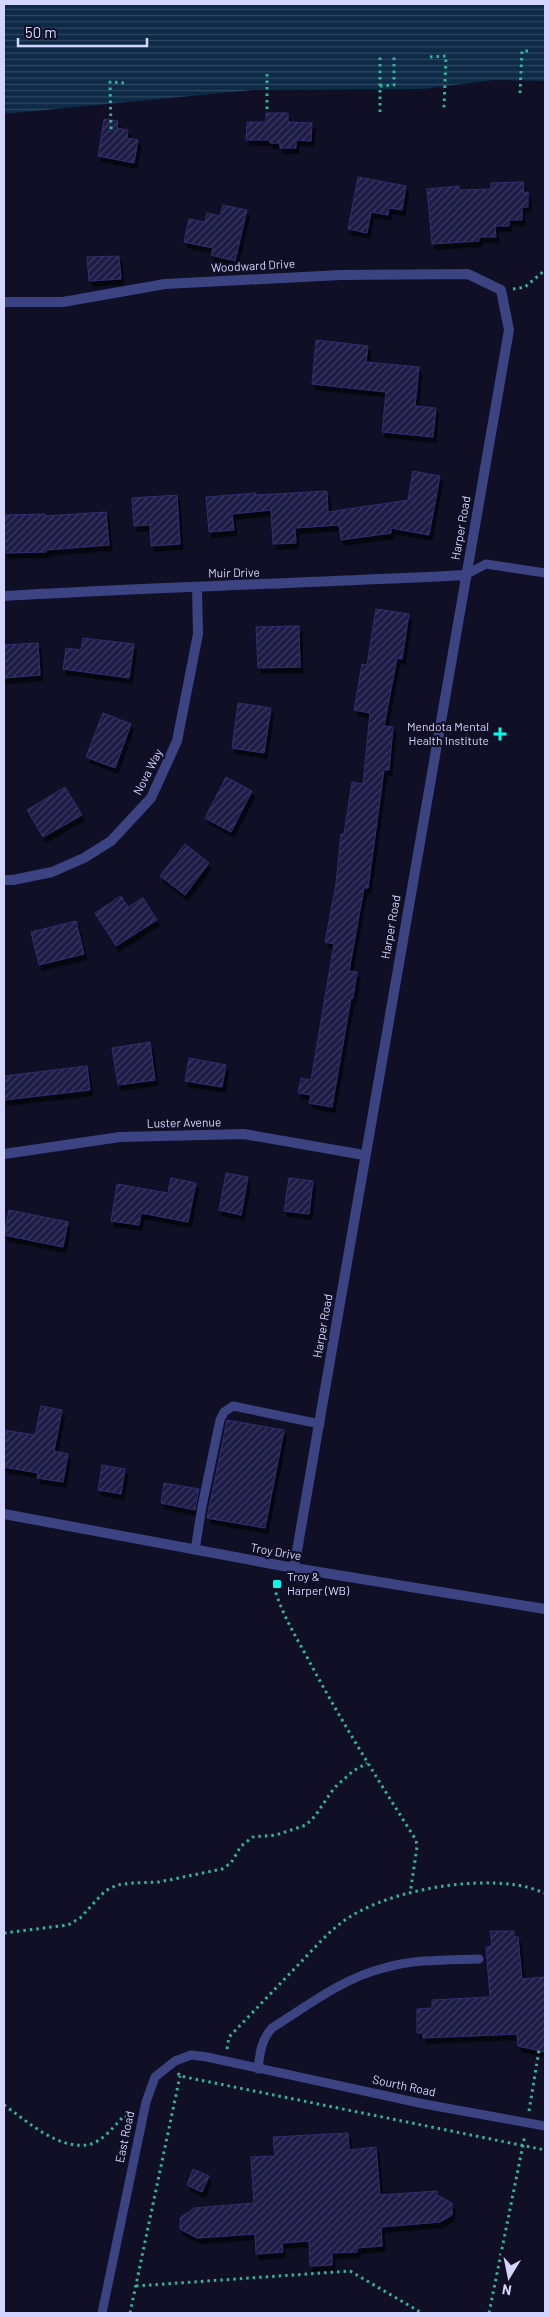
<svg xmlns="http://www.w3.org/2000/svg" width="549" height="2317" font-family="Barlow,sans-serif">
	<style>
		.water { fill: url(#water-rules) }
		.building { fill: url(#building-hatch); stroke: #312e71; filter: url(#shadow) }
		.lines { fill: none; stroke-linecap: round; stroke-linejoin: round }
		.path { stroke: #31b599; stroke-width: 3; stroke-dasharray: 2.5 4; stroke-linecap: butt }
		.service { stroke: #3b4383; stroke-width: 9 }
		.minor { stroke: #3b4383; stroke-width: 10 }
		.tertiary { stroke: #3b4383; stroke-width: 10 }
		.poi-dot { fill: #04faed; stroke: #100f25; stroke-width: 2 }
		.labels { text-anchor: middle; stroke-width: 4.5; stroke-linejoin: round; paint-order: stroke }
		.street-label { font-size: 12px; fill: #d4d5fe; stroke: #100f25 }
		.poi-label { font-size: 12px; fill: #d4d5fe; stroke: #100f25; text-anchor: end }
	</style>
	<defs>
		<pattern id="water-rules" width="6" height="5" patternUnits="userSpaceOnUse" patternTransform="scale(1.25)"><rect width="6" height="5" fill="#0d2a46"/><path d="M0 2.5h6" fill="none" stroke="#2f4862"/></pattern>
		<pattern id="building-hatch" width="6" height="6" patternUnits="userSpaceOnUse" patternTransform="scale(1.25)"><rect width="6" height="6" fill="#1e1b46"/><path d="M-1 1l2-2M0 6l6-6M5 7l2-2" fill="none" stroke="#3e3b62"/></pattern>
		<filter id="shadow"><feDropShadow dx="3" dy="5.5" stdDeviation="0" flood-color="#0009"/></filter>
	</defs>
	<rect width="100%" height="100%" fill="#100f25"/>
	<path class="water" d="M4,4H545V81L494,80L423,89L253,90L4,114Z"/>
	<path class="building" d="M266,113H288V122L312,123L311,141L296,140V148H280V143H270V140H246L247,122H266Z
		M104,119L118,121L117,128L128,130L127,138L138,140L134,163L98,156Z
		M358,177L406,186L402,210L389,208L388,215L371,212L367,233L348,229Z
		M523,182L524,193L528,192V207H522V220H509V226H495L496,237H479V241L432,244L427,189L459,186V190L491,189V183Z
		M223,205L247,210L235,261L211,255L213,248L184,242L189,219L205,222L207,213L220,216Z
		M119,256L121,279L89,281L87,257Z
		M316,340L368,346L366,362L419,367L415,406L436,408L433,437L382,432L386,392L312,384Z
		M413,471L440,476L429,535L391,528V533L341,540L339,525L295,528L296,543L273,544L271,510L232,514L234,530L209,532L206,497L256,493V495L327,491L328,512L408,500Z
		M177,495L180,544L151,546L150,525L134,526L132,498Z
		M106,512L109,545L46,550V552L4,553V515L45,514V516Z
		M376,609L409,614L402,659L397,658L384,726L393,727L389,770H384L368,888H364L349,971L357,972L353,998H351L332,1107L309,1103L311,1095L298,1093L301,1078L311,1080L334,944L325,942L336,884L341,834H344L352,782L363,784L370,713L354,710L362,664L367,665Z
		M299,626L300,667L258,668L256,627Z
		M83,638L134,644L129,678L63,669L66,648L81,650Z
		M38,643L40,675L4,678V645Z
		M238,703L271,708L264,753L232,748Z
		M103,713L131,724L115,768L86,757Z
		M226,777L252,791L231,832L205,818Z
		M65,787L82,815L43,837L27,810Z
		M185,844L209,863L185,895L160,876Z
		M121,896L128,907L143,898L157,920L116,946L95,913Z
		M76,921L84,954L39,965L31,932Z
		M150,1042L155,1080L118,1085L112,1048Z
		M189,1058L226,1065L222,1087L185,1081Z
		M87,1066L90,1090L4,1100V1076Z
		M226,1173L248,1177L241,1215L219,1210Z
		M171,1178L196,1183L188,1222L141,1213L139,1225L111,1221L117,1184L168,1193Z
		M289,1178L313,1181L309,1214L284,1211Z
		M9,1210L68,1222L63,1247L4,1235Z
		M41,1406L62,1410L54,1451L68,1454L63,1482L37,1478L38,1473L4,1467V1430L35,1435Z
		M227,1420L284,1430L265,1528L207,1518Z
		M102,1465L125,1469L121,1494L98,1490Z
		M164,1483L199,1489L195,1510L161,1503Z
		M490,1931H514V1937H518L522,1979L545,1977V2052L518,2046L517,2034L423,2038L422,2033H417V2009L432,2008V2000L490,1997L486,1947L492,1946Z
		M348,2133L349,2150L376,2147L380,2195L437,2191V2195L452,2203V2215L440,2222L381,2227L382,2246L357,2248V2252L332,2253V2265L310,2266L309,2241L282,2243L283,2252L256,2254L255,2234L197,2238L180,2229V2218L194,2208L254,2203L251,2157L275,2156L273,2137Z
		M193,2169L209,2176L202,2192L187,2185Z"/>
	<g class="lines">
		<path class="path" d="M430,57L446,56L444,108
			M380,86L394,85V56
			M520,93L522,51H528
			M267,109V70
			M380,112V55
			M111,129L110,82L124,83
			M513,289L525,287L545,270
			M275,1586V1590C283,1616 295,1635 308,1659C341,1721 378,1780 416,1840L417,1847L410,1894
			M4,1933L68,1925L80,1918L105,1891L117,1885L133,1883L159,1882L222,1869L231,1863L241,1846L253,1837L276,1835L306,1825L315,1816L334,1788L353,1771L367,1763
			M227,2049L229,2037C252,2013 275,1989 298,1965C312,1951 325,1935 341,1923C381,1892 466,1877 516,1885C526,1886 536,1890 545,1893
			M178,2073L180,2076L545,2150
			M4,2105C27,2121 60,2152 91,2144C104,2140 115,2125 124,2116L132,2118
			M529,2111L539,2050
			M136,2286L350,2271L422,2313
			M130,2313L180,2076
			M489,2313L525,2135"/>
		<path class="service" d="M465,575L486,564L545,573
			M195,1550L202,1506L220,1420L224,1412L233,1406L320,1424
			M258,2069C260,2053 261,2040 272,2028C307,2006 343,1978 384,1968C415,1959 447,1960 479,1959
			M102,2313L146,2102L155,2077L175,2061L191,2055L207,2057L424,2104L545,2126"/>
		<path class="minor" d="M4,302H63L165,284L341,275L468,274L501,290L509,330L294,1568
			M4,596C158,587 311,583 465,575
			M4,880H13L52,872L84,858L111,841L151,798L177,741L198,634L197,587
			M4,1154L120,1137L244,1134L364,1155"/>
		<path class="tertiary" d="M4,1514L294,1568L545,1609"/>
	</g>
	<g class="poi-dot">
		<path d="M497.5 726.5h5v5h5v5h-5v5h-5v-5h-5v-5h5z"/>
		<rect x="272" y="1579" width="10" height="10" rx="2.5"/>
	</g>
	<g class="labels">
		<g class="street-label">
			<text transform="translate(253 266) rotate(-3)" y="4">Woodward Drive</text>
			<text transform="translate(461 528) rotate(-80)" y="4">Harper Road</text>
			<text transform="translate(234 573) rotate(-1)" y="4">Muir Drive</text>
			<text transform="translate(148 772) rotate(-63)" y="4">Nova Way</text>
			<text transform="translate(391 927) rotate(-80)" y="4">Harper Road</text>
			<text transform="translate(184 1123) rotate(-1)" y="4">Luster Avenue</text>
			<text transform="translate(323 1326) rotate(-80)" y="4">Harper Road</text>
			<text transform="translate(276 1552) rotate(10)" y="4">Troy Drive</text>
			<text transform="translate(404 2086) rotate(12)" y="4">Sourth Road</text>
			<text transform="translate(125 2137) rotate(-78)" y="4">East Road</text>
		</g>
		<g class="poi-label">
			<text x="489" y="731">Mendota Mental<tspan x="489" dy="14">Health Institute</tspan></text>
			<text x="287" y="1581" text-anchor="start">Troy &amp;<tspan x="287" dy="14">Harper (WB)</tspan></text>
		</g>
	</g>
	<rect width="549" height="2317" fill="none" stroke="#d4d5fe" stroke-width="10"/>
	<g transform="translate(509 2277) rotate(190)" stroke="#100f25" stroke-width="4" paint-order="stroke">
	<path d="M0-4L9 19L0 12L-9 19Z" fill="#d4d5fe"/>
	<text y="-8" font-size="14" font-weight="bold" text-anchor="middle" fill="#d4d5fe">N</text>
	</g>
	<path d="M18 38v8h129v-8" fill="none" stroke="#d4d5fe" stroke-width="2.5"/>
	<text x="25" y="38" font-size="15" fill="#d4d5fe" stroke="#100f25" stroke-width="4" paint-order="stroke">50 m</text>
</svg>
